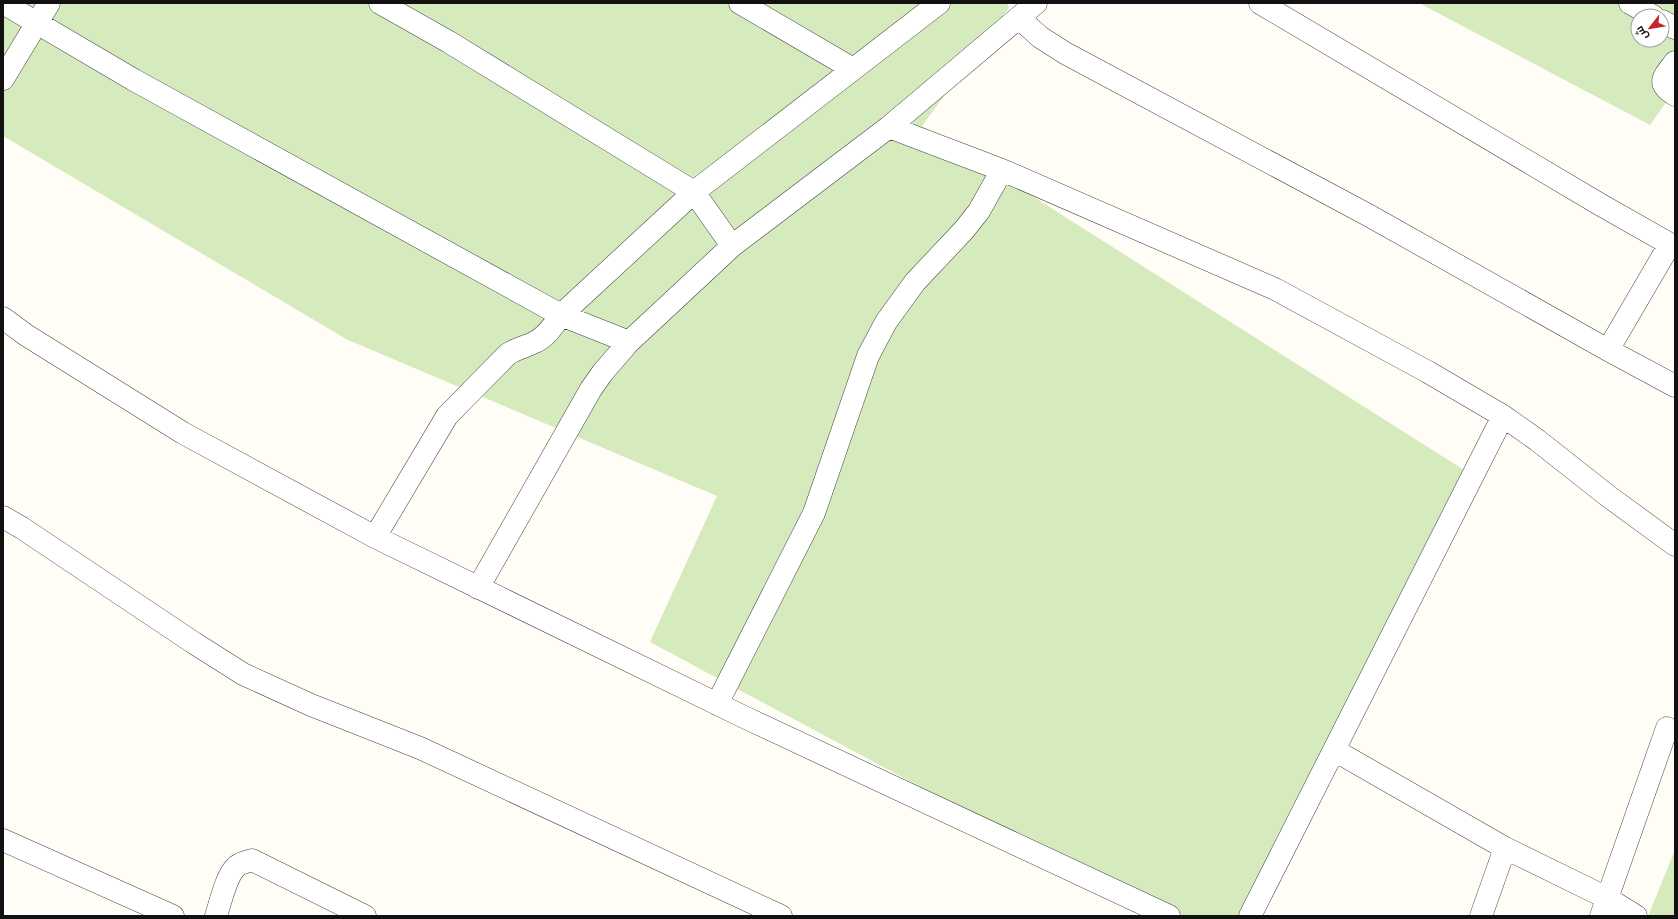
<svg xmlns="http://www.w3.org/2000/svg" width="1678" height="919" font-family="'Source Serif 4',Cairo,serif">
	<style>
		.green { fill: #d5ebbd; fill-rule: evenodd }
		.lines { fill: none; stroke-linecap: round; stroke-linejoin: round }
		.street-casing { stroke: #444; stroke-width: 23 }
		.street { stroke: #fff; stroke-width: 22 }
	</style>
	<rect width="100%" height="100%" fill="#fffdf5"/>
	<path class="green" d="M3,3H1007L1009,8L922,126L1475,477L1240,916H1161L650,642L717,496L348,340L3,136Z
		M1419,3H1675V90L1650,125ZM1638,16H1662V40H1638Z
		M1675,850V916H1648Z"/>
	<g class="lines">
		<defs>
			<path id="street" d="M3,3L134,80L561,315L629,342
				M380,3L449,42L694,192L732,246
				M740,3L853,69
				M939,3L694,192L561,315C554,325 546,337 535,342C526,347 517,348 508,354L447,416L375,537L744,717L1169,916
				M1260,3L1601,205L1675,247
				M1630,3L1653,16
				M1019,18L1040,37L1065,53L1368,215L1608,350L1675,386
				M1662,21L1675,28
				M1675,62C1664,77 1655,83 1675,95
				M3,79L49,3
				M889,127L1002,170L1275,289L1428,372L1503,416L1537,440L1608,496L1675,545
				M3,318L26,335L183,433L375,537
				M1608,350L1670,244
				M3,517L22,528L194,643L243,674L311,705L420,748L781,916
				M478,588L591,389L603,372L629,342L732,246L889,127L1036,3
				M717,704L814,513L868,356L886,322L915,282L964,230L979,211L1002,170
				M1334,750L1505,848L1481,916
				M3,840L173,916
				M1505,848L1607,898L1636,916
				M216,916C220,904 226,877 235,868C239,863 246,862 252,860L365,916
				M1250,916L1503,416
				M1601,916L1667,728"/>
		</defs>
		<use href="#street" class="street-casing"/>
		<use href="#street" class="street"/>
	</g>
	<rect width="1678" height="919" fill="none" stroke="#111111" stroke-width="8"/>
	<g transform="translate(1650 28) rotate(239)"><circle r="19" fill="#ffffff" stroke="#a0a0a0"/>
	<path d="M0-3L7 15L0 10L-7 15Z" fill="#c4262e"/>
	<text y="-6" font-size="11" font-weight="bold" text-anchor="middle" fill="#111111">ش</text>
	</g>
</svg>
